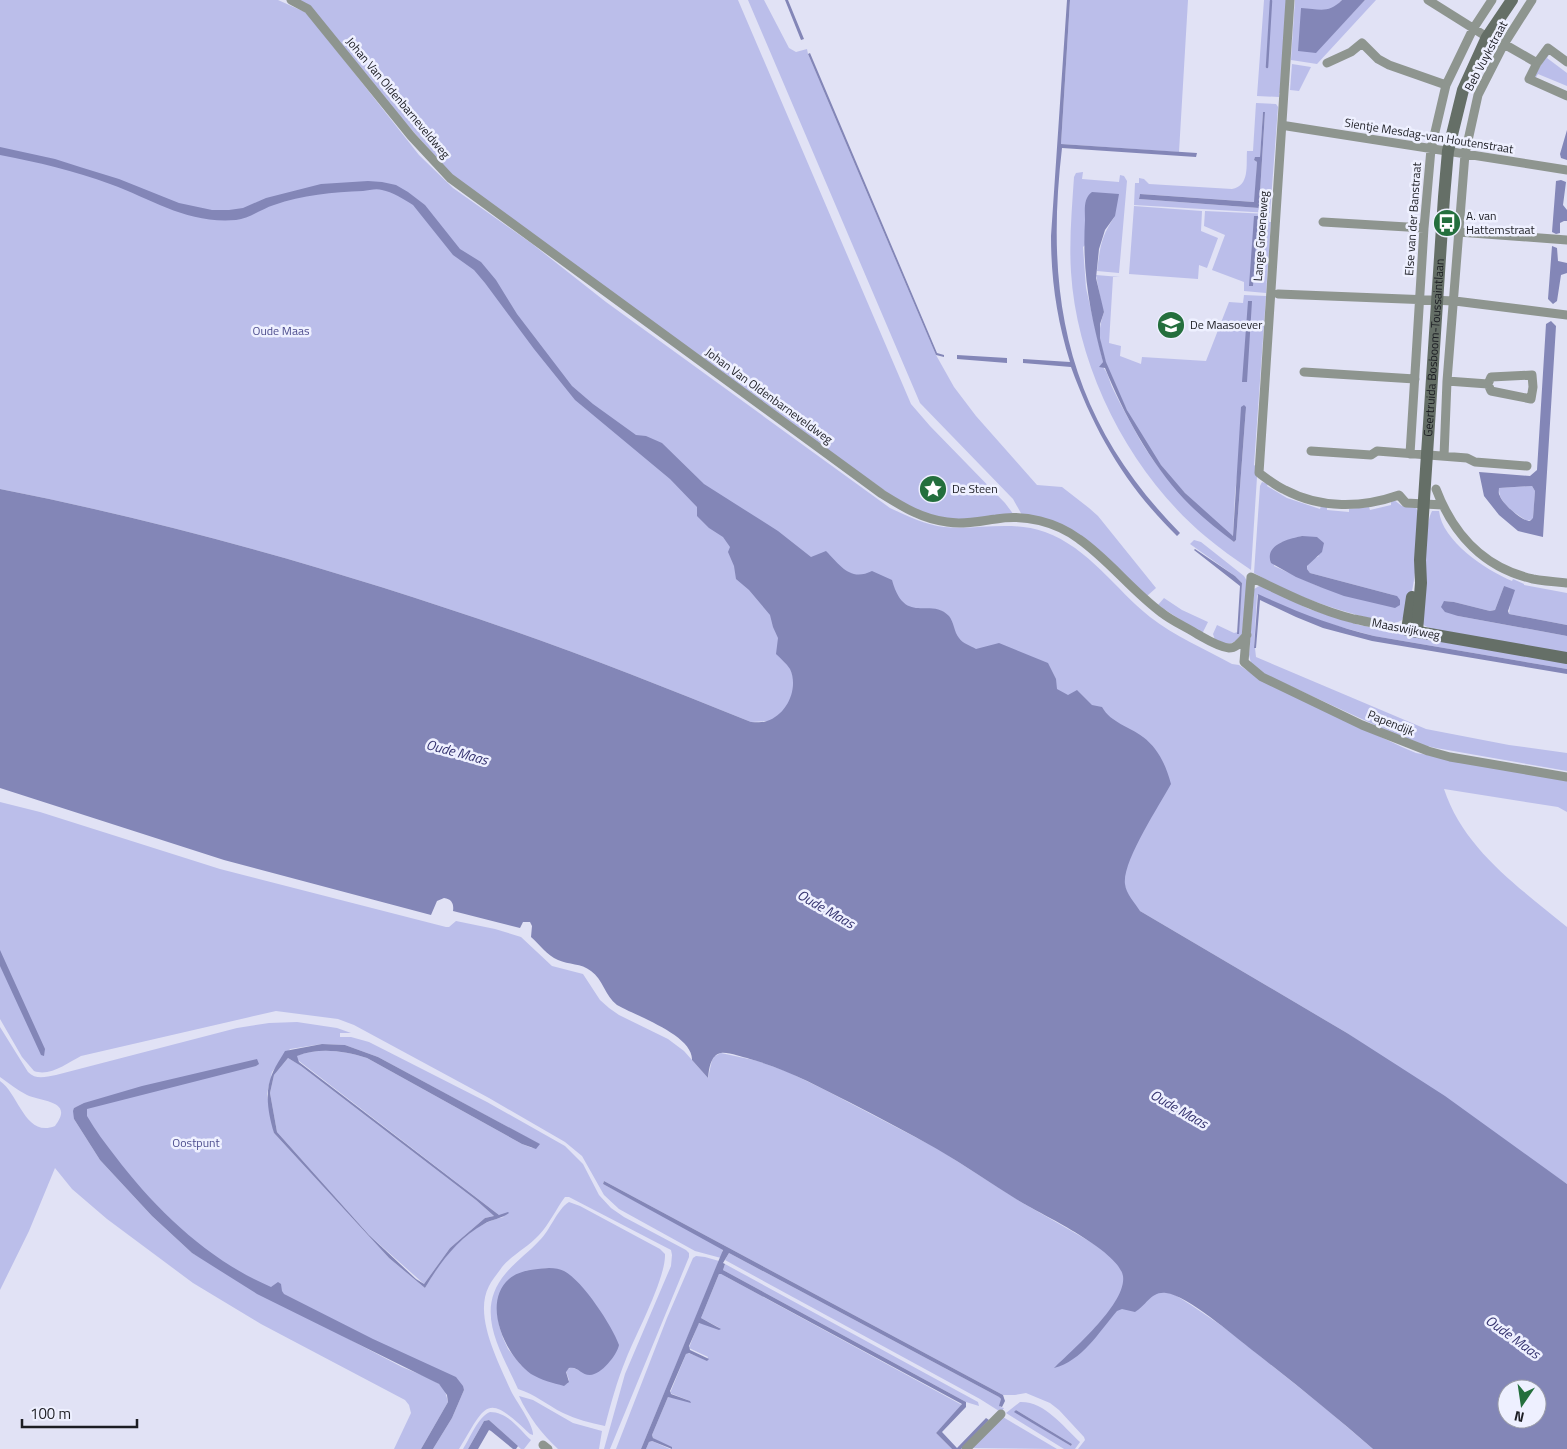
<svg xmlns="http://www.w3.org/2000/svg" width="1567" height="1449" font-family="'Titillium Web',sans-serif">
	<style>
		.green { fill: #bbbeea; fill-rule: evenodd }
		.water { fill: #8386b7; fill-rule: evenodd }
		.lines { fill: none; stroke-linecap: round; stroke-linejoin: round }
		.stream { stroke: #8386b7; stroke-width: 2.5 }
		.street { stroke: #8e958f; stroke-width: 9 }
		.secondary { stroke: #656f67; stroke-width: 12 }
		.labels { text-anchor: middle; stroke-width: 5; stroke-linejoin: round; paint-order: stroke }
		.street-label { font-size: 12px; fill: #1c1d23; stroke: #eef0ff }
		.poi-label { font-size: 12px; fill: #1c1d23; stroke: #eef0ff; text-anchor: start }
		.park-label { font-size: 12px; fill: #4e4e8e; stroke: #eef0ff }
		.water-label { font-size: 14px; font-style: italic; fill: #353370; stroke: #eef0ff }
	</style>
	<rect width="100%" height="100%" fill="#e1e2f5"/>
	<path class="green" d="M0,0H278L307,13L419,155L453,188L531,243L606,302L890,508C907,516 926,525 944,527C978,530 1012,520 1045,532C1089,548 1115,589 1150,617C1174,636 1205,649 1232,664L1239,665L1263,681L1402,747L1416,753L1567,778V812L1558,807L1444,789C1464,850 1520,888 1567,927V1184L1347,1033L1140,911L768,721L751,722C671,690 592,658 511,630C344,572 173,523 0,489Z
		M295,0H738L911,404L930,426L1005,503L1014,515C981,519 944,525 913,509C897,502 883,488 868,479L454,177Z
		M748,0H764L789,48L796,52L807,49L808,54L936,355L954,387L976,416L1037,485L1062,487L1089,508L1098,516L1156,588L1147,596L1091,544L1022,515L1013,499L920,403Z
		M1070,0H1188L1179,152L1061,144Z
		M1264,0H1287L1281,93H1279V97L1257,96Z
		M1295,0H1342L1334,8L1329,10L1315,53L1365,0H1376L1317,64L1291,60Z
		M1548,53H1550L1547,58L1567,73V86L1538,74L1535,79L1534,77Z
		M1292,64L1311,67L1299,91L1290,90Z
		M1256,103L1276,104L1278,107L1270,213L1134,205L1135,183H1139V178L1144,179L1149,184L1232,189C1250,186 1246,165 1247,151H1253ZM1263,112H1265L1259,208L1139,199L1140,194L1255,202L1257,162L1254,160L1255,158H1260Z
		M1083,172L1082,179L1119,182L1120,175L1124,176L1127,181L1119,273L1097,271C1100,248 1101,236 1115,216L1083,247L1086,288L1103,362L1101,365C1108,371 1109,381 1113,389C1121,406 1131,423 1140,440C1164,480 1197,513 1234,542L1236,540L1246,407L1235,493L1233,536C1223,531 1213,520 1204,512C1189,497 1173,482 1160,464C1139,434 1104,374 1100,338C1099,329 1101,321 1104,312L1102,307L1096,275L1120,277H1113L1109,343L1121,346L1120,356L1141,364L1142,357L1206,361L1229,302L1243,303L1244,295L1266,296L1254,465L1256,466L1257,477L1251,570C1235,559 1219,548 1205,536C1130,473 1077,369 1071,272C1069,240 1072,208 1074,177L1076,173Z
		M1134,206L1202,211L1201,231L1218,238L1207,268L1199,265L1198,279L1129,274Z
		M1205,211L1269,214V222H1271L1266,293L1244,291V282L1212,270L1225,235L1204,226Z
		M1262,482L1268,484L1267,486L1287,498L1320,509L1321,506L1327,507V510L1349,512V509L1369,507L1370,510L1391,505V502L1394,500L1402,506L1416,508L1418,511C1417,544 1418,591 1402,620L1394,624C1342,612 1301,600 1254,573L1260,486ZM1302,536L1319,556C1313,559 1307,562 1307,569L1310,573L1397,596L1320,587L1274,566L1280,543Z
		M1532,486L1535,491L1533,519L1527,521C1515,513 1498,503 1499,488Z
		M1432,511H1439C1442,541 1486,570 1512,581L1513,579L1524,584V585L1567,593V625L1509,614L1510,605L1504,586L1495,610L1490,611L1454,602L1444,601L1458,616L1567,636V654L1439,632L1425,626L1420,621C1422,599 1423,527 1432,511Z
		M1194,540L1201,542L1244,576L1247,581L1242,635C1232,646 1228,645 1215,640L1213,634L1217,625L1234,633L1238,632V634L1242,583L1235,576L1190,544Z
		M1261,585L1309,609L1359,625L1567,662V669L1374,636L1319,621L1257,595L1254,647L1255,648L1256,657L1426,729L1509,745L1567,753V771L1436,748L1414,743L1264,674L1251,663L1249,655L1254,589Z
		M1164,598L1182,610L1208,622L1202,634L1158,605Z
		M0,802L40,812L220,869L446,927H449L456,921L495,929L521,937L552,966L583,974L600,1000L609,1008L619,1015L668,1039L684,1051L708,1078L712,1060L715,1056L721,1053L758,1061L788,1072L823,1089L938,1149L1021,1202L1089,1241L1191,1305L1225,1328L1325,1408L1373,1449H1078L1085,1440L1084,1437L1059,1410L1050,1403L1026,1393L1015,1395H1003L604,1181L603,1184L723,1248L721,1258L695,1251L619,1209L604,1195L582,1156L565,1142L489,1098L354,1025L338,1019L276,1011L81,1056C67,1063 50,1077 34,1071L22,1057L0,1019Z
		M297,1022L337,1028L351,1033H340V1037H351L369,1042L487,1102L565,1146L583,1164L599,1195L611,1208L624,1217L686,1250L689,1253V1257L610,1449H604L625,1374L671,1266L672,1255L671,1250L569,1197H565C556,1209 550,1223 539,1235C528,1247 512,1255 502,1267C498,1273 492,1280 489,1286C473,1316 499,1363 511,1391C516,1401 534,1425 533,1435L530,1434C486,1392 487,1403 459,1449H433L452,1418L464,1390L453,1388L195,1248L118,1172L80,1106L74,1108V1119L100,1160L152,1216L192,1253L360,1345L402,1367L429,1378L439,1384L445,1391L448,1402L421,1449H394L411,1413L409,1405L405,1400L261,1324L193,1283L107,1219L72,1189L55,1168L29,1231L0,1290V1081C19,1094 25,1138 55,1126C75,1100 41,1102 27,1095C17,1090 9,1083 0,1077V1027L28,1072C36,1080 45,1077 56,1075L237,1028L269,1023ZM322,1044L345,1045L378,1057L539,1144L532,1148L522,1144L367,1058C344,1051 320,1047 296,1056L299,1061L499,1215L504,1217C468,1224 442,1258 425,1288L389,1258L274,1133L267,1094L272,1072L290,1049Z
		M288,1058L301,1066L476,1200L494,1216L485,1218L450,1248L424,1284L369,1235L277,1132L270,1093L274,1075Z
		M569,1202L580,1206L660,1249L665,1254C666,1278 636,1334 626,1359C617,1381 611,1403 605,1426C590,1423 576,1419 563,1413C547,1405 535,1394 518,1389C501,1351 473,1311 506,1273C516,1261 529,1252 539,1241C550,1231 557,1209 569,1202ZM549,1268L591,1375L571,1367L566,1371L569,1380L567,1384L521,1365L508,1349L503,1338L499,1325L497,1309L526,1271Z
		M729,1253L999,1397L1001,1399L1000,1407L1004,1408L1002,1411H999L980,1399L725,1260Z
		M696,1256L705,1257L719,1261L641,1449H616L667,1318L693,1258Z
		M725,1264L978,1402L979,1406L966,1402L723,1270Z
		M719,1274H721L962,1405L936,1433L952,1449H672L653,1438L652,1435L668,1397L690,1401L670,1393L686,1354L688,1353L707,1360L708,1357L689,1348L698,1324L700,1323L720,1328L701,1318Z
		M519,1396L533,1400L573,1423L602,1431L599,1449H558C542,1434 528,1416 519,1396Z
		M1020,1402C1044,1401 1063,1426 1080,1442L1075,1449H1064L1006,1413ZM1016,1410L1072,1444L1071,1446L1015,1412Z
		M490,1412C508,1412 519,1429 531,1440L524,1449H521L489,1420L484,1421L468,1449H463C470,1438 478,1417 490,1412Z
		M1003,1417L1057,1449L970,1448Z
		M652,1441L670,1449H646L649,1442Z"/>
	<path class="water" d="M785,0H788L804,39L801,40Z
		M1067,0H1070L1061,144L1197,153L1196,157L1062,148C1044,301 1069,420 1180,533L1177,536C1126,486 1095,433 1071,367L1023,363V359L1070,362C1057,320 1051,280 1051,236Z
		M1342,0H1365L1316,53L1298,51L1301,8C1320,9 1328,14 1342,0Z
		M810,53L937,353L944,355V357L936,355L933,348L808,54Z
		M1263,112H1265L1259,208L1139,199L1140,194L1254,202L1257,162L1254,160L1255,157H1260Z
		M1567,130V160L1561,158L1560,154Z
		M0,147L55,159L80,167L119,179L179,203L212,210H229L243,208L266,198L321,184L368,181L382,182L396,185L408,192L425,205L460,249L481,262L496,280L517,314L572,386L593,404L636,435L646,436L662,443L704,484L778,531L811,557L826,551C840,565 850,582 872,571L892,580C905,627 930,596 949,616C954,622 954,632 959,638C962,643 971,646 976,649L999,643L1048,663L1056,679L1057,689L1068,695L1077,690L1092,705L1102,707C1111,723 1129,726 1143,737C1159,749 1166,766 1171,784C1159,806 1122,862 1125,884C1126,894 1135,903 1140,911L1347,1033L1445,1096L1567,1184V1449H1373C1334,1415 1293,1382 1252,1350C1234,1336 1187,1295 1166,1293C1151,1291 1146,1306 1135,1312L1122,1309L1117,1311C1099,1332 1082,1361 1054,1368C1072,1350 1127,1303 1123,1276C1119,1251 1043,1215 1021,1202C993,1185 966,1166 937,1149C909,1133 880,1118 851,1103C818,1086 786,1069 750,1059C742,1057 729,1052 721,1053C710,1055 709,1070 708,1078L692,1060C693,1035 636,1016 617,1005C605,996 603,979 591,971C581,963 569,965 558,960C547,955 540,945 531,937L532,926L530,922H523L520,928L453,911C454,904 452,899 444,898L437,901L431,915L224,860L0,788V489C173,523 344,572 511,630C592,658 671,690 751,722C756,722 762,723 767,721C787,715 799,688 790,669C786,663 781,659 776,654L778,638L773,627L770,615L749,590L736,579L734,566L728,552L730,547L723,537L709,528L697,516V507L670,479L575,400L534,349L485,283L474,270L453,255L413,205C404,199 392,192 382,190C377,188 369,190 363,191C333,192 302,195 274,205C261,209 249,219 236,220C187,224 154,200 110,184C75,171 37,162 0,155ZM1507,1389H1537V1419H1507Z
		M1561,180L1566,182L1563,205L1567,210V221H1564L1560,223V233L1556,234L1552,232L1556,181Z
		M1092,192L1119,194L1115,216L1105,230L1099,249L1096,278L1104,312L1100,324V338L1106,362L1127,410L1161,465L1185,493L1233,536L1241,407L1244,405L1246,407L1236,540L1234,542C1217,529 1199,515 1184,499C1150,462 1124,415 1105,368L1099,367L1103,362C1090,313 1082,272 1085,220C1085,211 1083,198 1092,192Z
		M1254,216H1258L1253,286H1249Z
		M1552,246L1557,248L1558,261L1567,263V273L1561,275L1557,301L1553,304L1548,299Z
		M1248,301H1252L1247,382H1242Z
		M1551,321L1556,326L1543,537L1518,531L1499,515L1484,496L1479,472L1530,476L1537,470L1546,324ZM1532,486L1535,491L1533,518C1530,521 1530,522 1526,520C1519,518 1502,503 1500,496C1498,493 1499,491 1499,488Z
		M957,355L1007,358V363L957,359Z
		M1302,536L1317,537L1324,543L1322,552L1307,566V569L1310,573L1397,596L1400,600V605L1395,608L1344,596L1320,587L1296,577L1271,563C1264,545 1288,539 1302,536Z
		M1195,549L1235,576L1242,583L1239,634H1237L1240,586L1194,550Z
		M1504,586L1515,590L1508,611L1509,614L1567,625V636L1458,616L1445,612L1441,607L1444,601L1454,602L1490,611L1495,610Z
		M1258,594C1297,612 1333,626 1374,636L1567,669V674L1372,641L1323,628L1296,617L1260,600L1256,648H1254Z
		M0,950L45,1049L44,1056L41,1055L0,966Z
		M322,1044L345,1045L378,1057L540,1144L536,1149L522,1144L367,1058C344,1051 320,1047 297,1056L299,1062L499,1215L508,1212L509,1213C501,1219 492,1219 484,1224C458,1238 439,1264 425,1288L389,1258L274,1133C268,1113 264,1091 273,1072C276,1065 281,1058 285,1051ZM288,1058L301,1066L476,1200L494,1216L485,1218L450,1248L424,1284L416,1279L369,1235L277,1132L270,1093L274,1075Z
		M257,1059L259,1064L256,1066L87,1109V1116C95,1130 105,1143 115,1156C156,1210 208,1260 271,1287L278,1282L281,1284L282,1291L284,1294L373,1339L456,1377L463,1386L464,1390L452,1418L433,1449H421L448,1402L447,1395L439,1384L257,1294L192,1253L152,1216L100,1160L74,1119L73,1111L74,1108L84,1103L142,1086Z
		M604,1181L1003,1395L1005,1401L1002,1407L999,1406L1001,1399L999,1397L729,1253L723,1263L725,1264L723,1270L966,1402V1407L942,1432L957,1448L986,1418L989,1420L961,1449H952L936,1433L962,1404L721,1274H719L701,1318L721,1329L719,1330L699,1323L689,1346L690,1350L709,1359L707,1361L689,1353L686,1354L670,1391L671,1394L690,1401L691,1403L668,1397L652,1435L653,1438L672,1447V1449L652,1441L649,1442L646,1449H641L723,1250L603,1184Z
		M549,1268C555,1268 560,1269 564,1271C583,1281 612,1326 619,1345C617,1355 601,1375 590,1375C581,1375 578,1366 569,1368L566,1372L569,1382L564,1386C553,1383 541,1380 531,1374C506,1356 481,1304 509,1279C519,1270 536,1269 549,1268Z
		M1016,1410L1072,1444L1071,1446L1014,1412Z
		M489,1420L518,1446L516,1449H513L491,1431L489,1430L478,1449H468L484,1421Z"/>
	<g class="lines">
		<path class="stream" d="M1267,67L1271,1"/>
		<path class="street" d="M291,0L308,9L411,136L450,178L882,494C903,507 922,519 947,522C964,525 980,521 996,519C1025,514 1056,522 1079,539C1109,560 1132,591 1162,613C1172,621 1186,627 1197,634C1206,639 1218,647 1229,648C1237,648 1241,641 1247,635
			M1290,0L1259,473C1267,479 1276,486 1285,490C1321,509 1362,508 1399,495L1406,503L1443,505
			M1428,0L1487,37L1504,44L1537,63
			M1567,62L1548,48L1537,63L1529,79L1567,96
			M1327,63L1351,52L1362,43L1378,59L1389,65L1446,85
			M1287,126L1567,170
			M1323,222L1424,228
			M1458,232L1567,240
			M1278,294L1455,301L1567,315
			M1304,372L1415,379
			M1447,381L1488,384L1491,377L1532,375L1533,387L1531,399L1491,391L1488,384
			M1311,451L1371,455L1377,451L1467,458L1475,462L1527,466
			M1410,454L1424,228L1431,149L1446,85L1473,29L1492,0
			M1444,456L1447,381L1465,154L1478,95L1504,44L1532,0
			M1436,489C1453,534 1484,568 1533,579C1544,581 1556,582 1567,583
			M1407,630C1389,626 1372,623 1354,619C1318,610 1284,593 1251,577L1244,662L1262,677L1362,725L1428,751L1450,757L1567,777
			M543,1445L548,1449
			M966,1449L1001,1414"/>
		<g class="secondary">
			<path d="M1412,597L1407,630L1567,658"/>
			<path id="s1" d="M1417,631L1421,583L1420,560L1444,197L1448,151L1463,90L1487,37L1512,0"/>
		</g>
	</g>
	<defs>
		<symbol id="bus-disc" viewBox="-11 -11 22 22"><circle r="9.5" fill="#246f3d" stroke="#eef0ff"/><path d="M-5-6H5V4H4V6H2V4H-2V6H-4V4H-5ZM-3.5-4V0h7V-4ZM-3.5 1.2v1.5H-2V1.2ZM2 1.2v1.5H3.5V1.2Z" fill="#fff"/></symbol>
		<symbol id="school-disc" viewBox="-11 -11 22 22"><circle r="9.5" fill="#246f3d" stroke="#eef0ff"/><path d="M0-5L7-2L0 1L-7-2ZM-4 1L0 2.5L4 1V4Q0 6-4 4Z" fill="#fff"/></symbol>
		<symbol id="sight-disc" viewBox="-11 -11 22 22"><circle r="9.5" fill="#246f3d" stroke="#eef0ff"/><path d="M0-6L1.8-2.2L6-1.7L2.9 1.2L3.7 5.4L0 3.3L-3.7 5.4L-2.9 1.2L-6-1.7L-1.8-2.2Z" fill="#fff"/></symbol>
	</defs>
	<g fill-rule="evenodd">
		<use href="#bus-disc" x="1431" y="207" width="32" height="32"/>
		<use href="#school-disc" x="1155" y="309" width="32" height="32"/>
		<use href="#sight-disc" x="917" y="473" width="32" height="32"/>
	</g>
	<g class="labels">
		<g class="street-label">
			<text transform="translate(1486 56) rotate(-62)" y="4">Beb Vuykstraat</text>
			<text transform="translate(398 98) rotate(50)" y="4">Johan Van Oldenbarneveldweg</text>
			<text transform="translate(1429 136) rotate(9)" y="4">Sientje Mesdag-van Houtenstraat</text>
			<text transform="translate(1413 219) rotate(-86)" y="4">Else van der Banstraat</text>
			<text transform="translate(1261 236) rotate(-86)" y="4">Lange Groeneweg</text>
			<text dy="4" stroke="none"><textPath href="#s1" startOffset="284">Geertruida Bosboom-Toussaintlaan</textPath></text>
			<text transform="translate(769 396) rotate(36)" y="4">Johan Van Oldenbarneveldweg</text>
			<text transform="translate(1406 629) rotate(11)" y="4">Maaswijkweg</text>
			<text transform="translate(1391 723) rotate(22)" y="4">Papendijk</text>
		</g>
		<g class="poi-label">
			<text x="1466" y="220">A. van<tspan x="1466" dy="14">Hattemstraat</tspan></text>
			<text x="1190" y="329">De Maasoever</text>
			<text x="952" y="493">De Steen</text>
		</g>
		<g class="park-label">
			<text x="281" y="335">Oude Maas</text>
			<text x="196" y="1147">Oostpunt</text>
		</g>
		<g class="water-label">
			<text transform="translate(457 752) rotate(15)" y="5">Oude Maas</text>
			<text transform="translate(826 909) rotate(30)" y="5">Oude Maas</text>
			<text transform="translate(1179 1109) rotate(30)" y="5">Oude Maas</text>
			<text transform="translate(1513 1337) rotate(36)" y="5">Oude Maas</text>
		</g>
	</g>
	<g transform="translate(1522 1404) rotate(193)"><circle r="24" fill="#eef0ff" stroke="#9a9ca7"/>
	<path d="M0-4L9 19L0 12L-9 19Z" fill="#246f3d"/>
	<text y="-8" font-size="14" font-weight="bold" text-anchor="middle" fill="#1c1d23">N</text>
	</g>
	<path d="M22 1419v8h115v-8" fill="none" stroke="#1c1d23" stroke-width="2.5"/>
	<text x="30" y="1419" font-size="15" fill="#1c1d23" stroke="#eef0ff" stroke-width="4" paint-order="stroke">100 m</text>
</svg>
